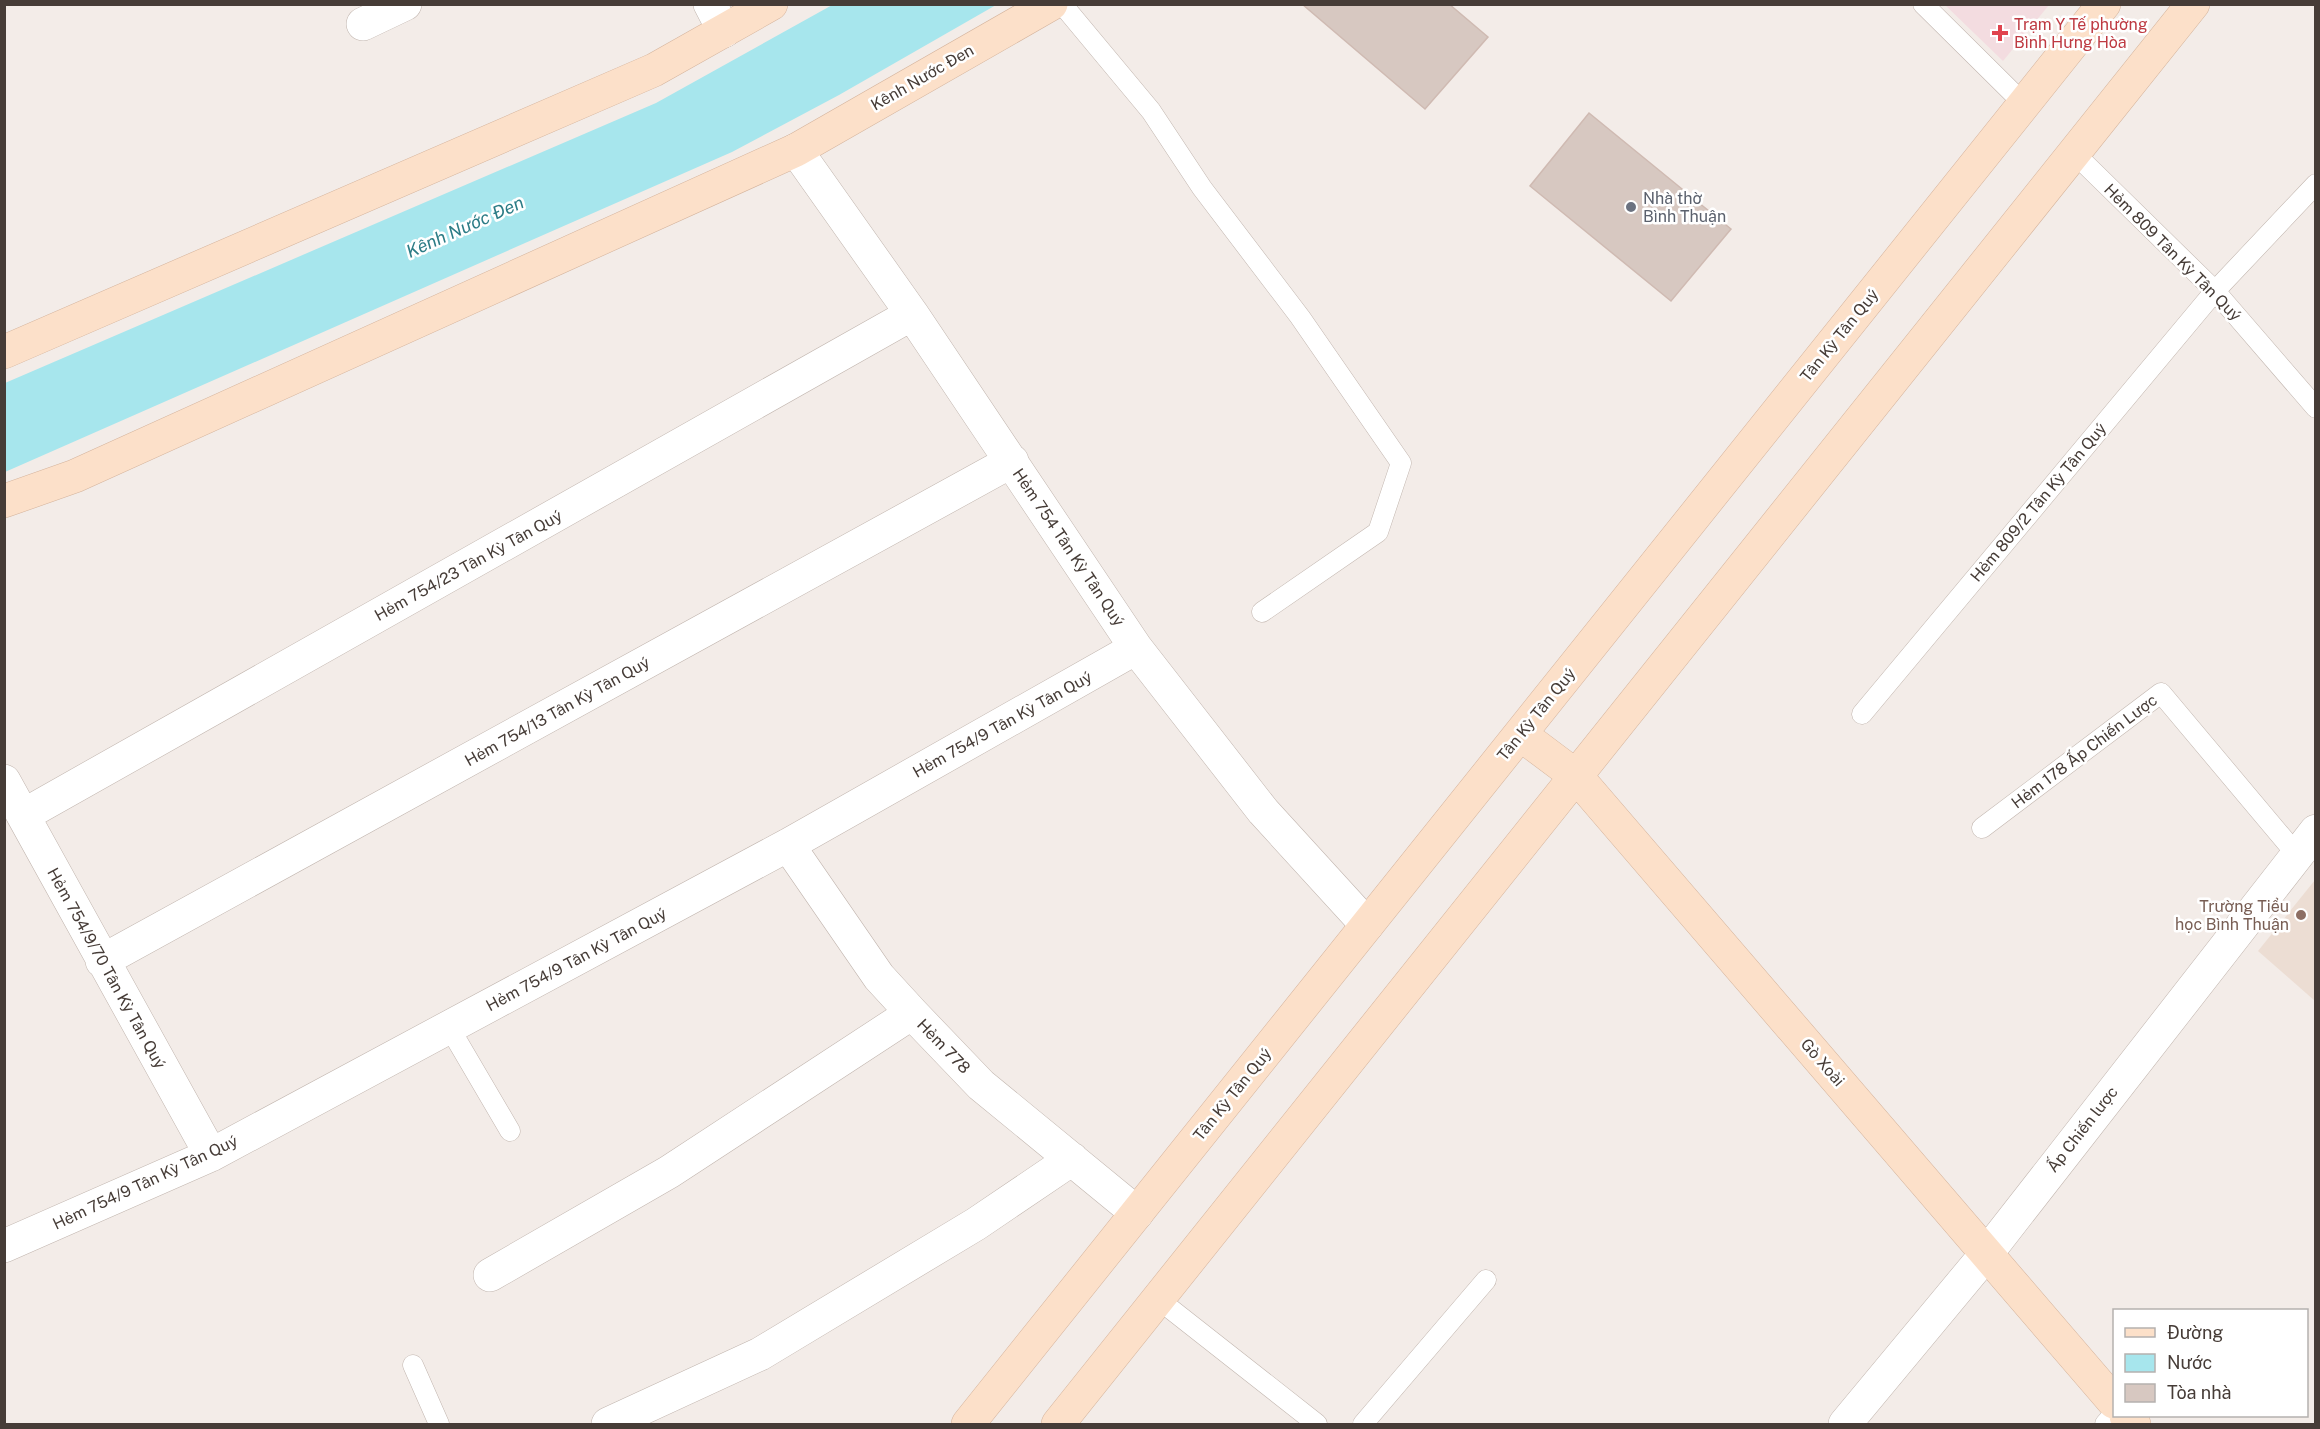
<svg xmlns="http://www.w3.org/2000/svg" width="2320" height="1429" font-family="'Public Sans',sans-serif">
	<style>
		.education { fill: #ecddd3 }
		.medical { fill: #f3dce0 }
		.water { fill: #a7e6ed }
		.building { fill: #d7c8c1; stroke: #cfbab2; stroke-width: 1.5 }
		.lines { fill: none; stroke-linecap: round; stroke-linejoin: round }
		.lane-casing { stroke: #c1b5ae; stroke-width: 21 }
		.street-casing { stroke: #c1b5ae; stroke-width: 34 }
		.secondary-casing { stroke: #d4b39c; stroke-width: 34 }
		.lane { stroke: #fff; stroke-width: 20 }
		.street { stroke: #fff; stroke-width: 33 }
		.secondary { stroke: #fce0c9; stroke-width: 33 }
		.health-dot { fill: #e0444e; stroke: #fff; stroke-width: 2 }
		.worship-dot { fill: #6b7280; stroke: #fff; stroke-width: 2 }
		.education-dot { fill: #8d6e63; stroke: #fff; stroke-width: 2 }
		.labels { text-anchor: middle; stroke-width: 5; stroke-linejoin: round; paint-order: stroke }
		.health-label { font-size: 16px; fill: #be3a42; stroke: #fff; text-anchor: start }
		.street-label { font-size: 16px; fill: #463c37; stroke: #fff }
		.worship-label { font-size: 16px; fill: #5b616d; stroke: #fff; text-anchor: start }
		.education-label { font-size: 16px; fill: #785e54; stroke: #fff; text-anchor: end }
		.water-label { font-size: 18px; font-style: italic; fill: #2c7c86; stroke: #fff }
	</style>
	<rect width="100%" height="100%" fill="#f3ece8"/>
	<path class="education" d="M2315,880V1001L2258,951Z"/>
	<path class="medical" d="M1945,5H2049L2003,61Z"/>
	<path class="water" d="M834,4L996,5L839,95L732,152L5,472V383L656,103Z"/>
	<path class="building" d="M1302,4H1449L1488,37L1425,109Z
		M1589,113L1731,229L1671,301L1530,186Z"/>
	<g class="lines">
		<defs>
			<path id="lane" d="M1062,4L1151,111L1202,188L1300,317L1401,463L1378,532L1262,612
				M1923,4L2024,104
				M2074,153L2215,291L2316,408
				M1862,714L2215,291L2316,184
				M1982,828L2161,693L2297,855
				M449,1027L510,1131
				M1158,1299L1317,1424
				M413,1365L439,1424
				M1363,1424L1486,1280
				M2105,1424L2114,1414"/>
			<path id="street" d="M710,4L724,31
				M363,24L405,4
				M796,150L912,314L1136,648L1263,811L1367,925
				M4,781L211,1155
				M24,815L912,314
				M788,845L879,977L912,1013L981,1085L1137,1213
				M102,961L1012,461
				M4,1246L211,1155L788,845L1136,648
				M490,1275L669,1172L912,1013
				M608,1424L760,1354L976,1224L1072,1159
				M1845,1424L1987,1253L2316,831"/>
			<path id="secondary" d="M4,352L654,70L771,4
				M4,501L75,476L796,150L1051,4
				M1520,734L1576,776L2114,1402
				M2126,1416L2134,1424
				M968,1424L2104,4
				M1058,1424L2193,4"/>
		</defs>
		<use href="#lane" class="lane-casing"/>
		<use href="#street" class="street-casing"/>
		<use href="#secondary" class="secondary-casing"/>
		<use href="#lane" class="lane"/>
		<use href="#street" class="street"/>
		<use href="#secondary" class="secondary"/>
	</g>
	<path class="health-dot" d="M1997 24h6v6h6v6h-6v6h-6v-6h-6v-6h6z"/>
	<circle class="worship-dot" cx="1631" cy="207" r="6"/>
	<circle class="education-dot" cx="2301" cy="915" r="6"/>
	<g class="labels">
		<g class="health-label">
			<text x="2014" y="30">Trạm Y Tế phường<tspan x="2014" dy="18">Bình Hưng Hòa</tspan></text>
		</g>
		<g class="street-label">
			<text transform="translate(922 77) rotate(-30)" y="6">Kênh Nước Đen</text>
			<text transform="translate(2173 252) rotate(45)" y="6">Hẻm 809 Tân Kỳ Tân Quý</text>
			<text transform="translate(1839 335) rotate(-51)" y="6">Tân Kỳ Tân Quý</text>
			<text transform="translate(2038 502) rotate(-50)" y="6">Hẻm 809/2 Tân Kỳ Tân Quý</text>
			<text transform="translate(1069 547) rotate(56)" y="6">Hẻm 754 Tân Kỳ Tân Quý</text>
			<text transform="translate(468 565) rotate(-29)" y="6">Hẻm 754/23 Tân Kỳ Tân Quý</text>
			<text transform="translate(557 711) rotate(-29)" y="6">Hẻm 754/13 Tân Kỳ Tân Quý</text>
			<text transform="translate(1536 714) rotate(-51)" y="6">Tân Kỳ Tân Quý</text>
			<text transform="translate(1002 724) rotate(-29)" y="6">Hẻm 754/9 Tân Kỳ Tân Quý</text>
			<text transform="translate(2084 751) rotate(-37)" y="6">Hẻm 178 Ấp Chiến Lược</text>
			<text transform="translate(576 959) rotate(-28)" y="6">Hẻm 754/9 Tân Kỳ Tân Quý</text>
			<text transform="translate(107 968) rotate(61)" y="6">Hẻm 754/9/70 Tân Kỳ Tân Quý</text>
			<text transform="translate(944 1046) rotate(46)" y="6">Hẻm 778</text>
			<text transform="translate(1823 1062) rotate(49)" y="6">Gò Xoài</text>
			<text transform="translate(1232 1094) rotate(-51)" y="6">Tân Kỳ Tân Quý</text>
			<text transform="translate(2082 1129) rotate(-52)" y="6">Ấp Chiến lược</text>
			<text transform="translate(145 1182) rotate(-25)" y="6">Hẻm 754/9 Tân Kỳ Tân Quý</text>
		</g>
		<g class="worship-label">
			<text x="1643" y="204">Nhà thờ<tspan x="1643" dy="18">Bình Thuận</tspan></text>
		</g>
		<g class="education-label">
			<text x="2289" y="912">Trường Tiểu<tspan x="2289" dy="18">học Bình Thuận</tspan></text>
		</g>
		<g class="water-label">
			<text transform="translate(465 227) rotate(-24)" y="6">Kênh Nước Đen</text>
		</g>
	</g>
	<rect width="2320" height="1429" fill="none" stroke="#463c37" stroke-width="12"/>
	<rect x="2113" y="1309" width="195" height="108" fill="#ffffff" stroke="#b5b1af" stroke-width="1.5"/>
	<rect x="2125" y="1328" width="30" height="9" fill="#fce0c9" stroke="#b5b1af" stroke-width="1.5"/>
	<text x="2167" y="1339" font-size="18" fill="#463c37">Đường</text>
	<rect x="2125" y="1354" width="30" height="18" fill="#a7e6ed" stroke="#b5b1af" stroke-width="1.5"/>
	<text x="2167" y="1369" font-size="18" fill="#463c37">Nước</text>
	<rect x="2125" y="1384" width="30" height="18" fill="#d7c8c1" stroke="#b5b1af" stroke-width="1.5"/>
	<text x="2167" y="1399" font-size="18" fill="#463c37">Tòa nhà</text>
</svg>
